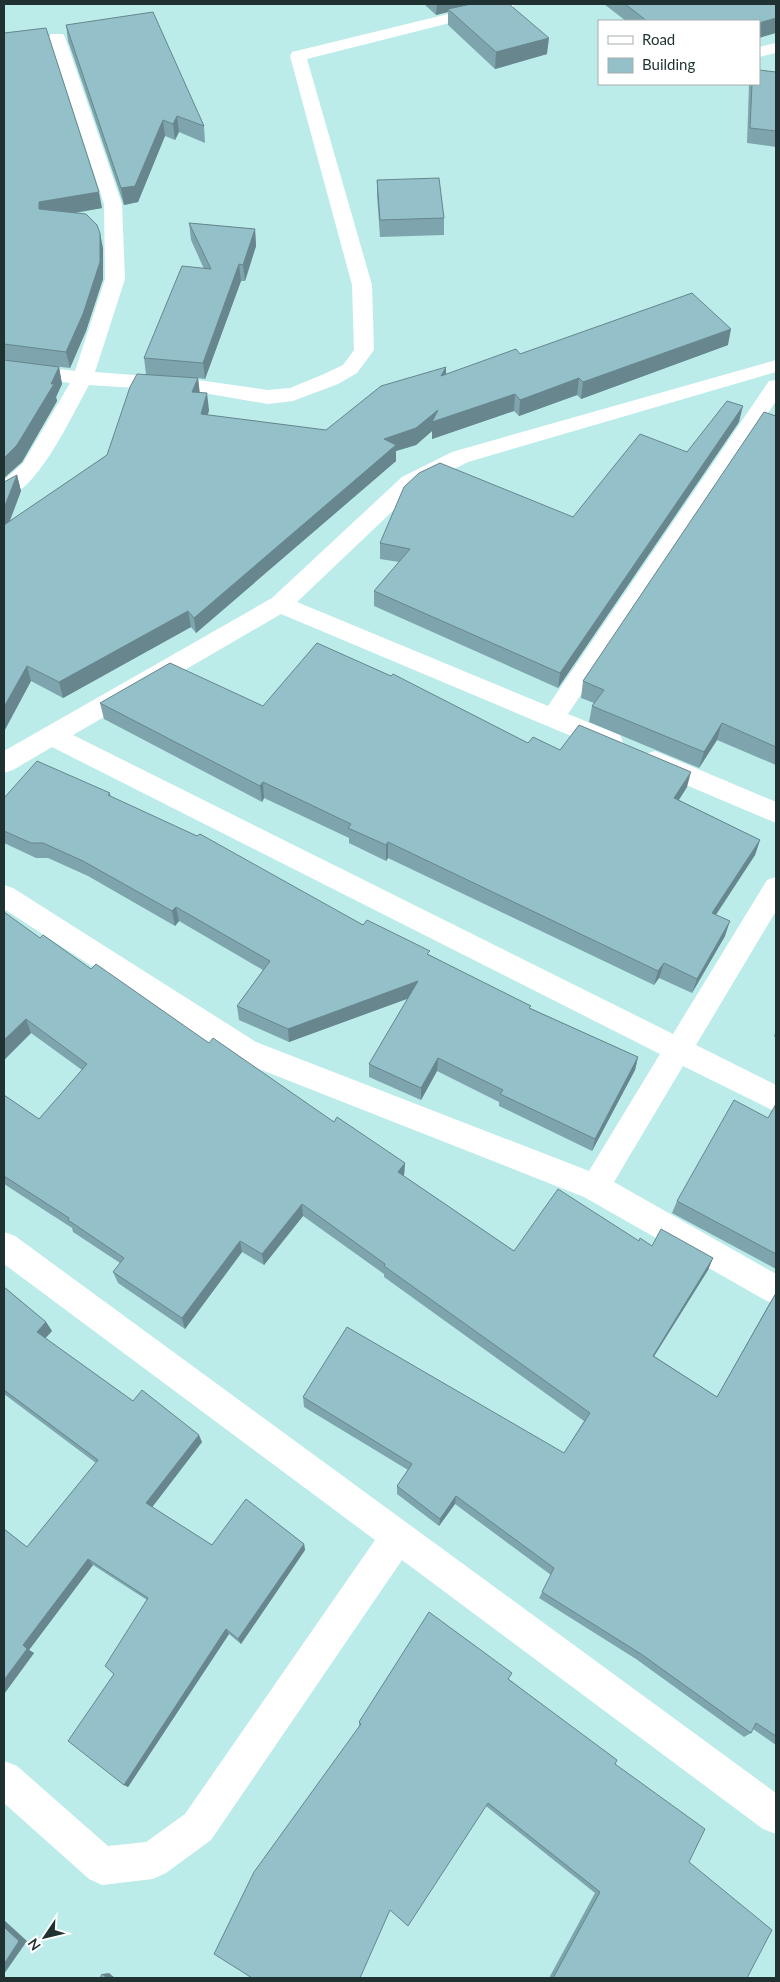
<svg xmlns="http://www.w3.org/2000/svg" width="780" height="1982" font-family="Lato,sans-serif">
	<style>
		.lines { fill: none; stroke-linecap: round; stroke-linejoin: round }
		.minor { fill: #fff; fill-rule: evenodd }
		.wall { fill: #7ea5ad }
		.shaded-wall { fill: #67868d }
		.building { fill: #93c0c9; stroke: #67868d }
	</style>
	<rect width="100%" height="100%" fill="#bcecea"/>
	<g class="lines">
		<path class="minor" d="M489,4H515L513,7L307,59L372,285L374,350L357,373L338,384L293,401L268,404L198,392L89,385C72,415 38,491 4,499V480L23,463L70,383L4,374V362L75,371L105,279L104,204L49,37L51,34H63L65,37L122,204L125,279L95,372L198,380L268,390L290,388L324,374L343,365L354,350L352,285L290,56L292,52Z
			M776,43V53L759,57V47Z
			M776,360V372L468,462L418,487L297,602L548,706L769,381L776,380V401L568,714L620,735L623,742L620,749L611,751L602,749L281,614L73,735L673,1034L767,880L776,877V911L696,1045L776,1085V1112L683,1066L614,1182L776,1274V1305L765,1300L584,1197L236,1060L4,909V885L13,888L256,1042L589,1171L660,1054L52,747L13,770L4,773V751L272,598L402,477L452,452Z
			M655,751L776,802V823L646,768L643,761L646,754Z
			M4,1232L15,1236L776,1793V1834L763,1829L402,1560L211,1840L166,1873L153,1879L102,1885L89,1879L4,1803V1761L17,1766L108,1846L146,1842L185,1814L375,1540L4,1264Z"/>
	</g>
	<path class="wall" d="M424,4H509L547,54L495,69L448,25V12L436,15Z
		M604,4H776L759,21H626Z
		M66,25L204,126L205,143L179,132L175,140L165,136L138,202L124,205L68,41Z
		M4,33L102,208L76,213L100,233L103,249V279L86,331L70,368L34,364L59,367L62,384L56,397L57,401L22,462L4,478Z
		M776,72V147L747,143L749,84H759Z
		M377,180L444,218V235L380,237L377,196Z
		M189,223L255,229L256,246L245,281H241L205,379L198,378L199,392L209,410L208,415L326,430L446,367V374L520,354L728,345L581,399L577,395L519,416L514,411L432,439V431L416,445L396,451V461L196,633L191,627L63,698L31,681L5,730L4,482L17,475L21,491L10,521L107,455L146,374L144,358L204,269L191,240Z
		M776,416V765L717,740L699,768L589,722L592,706L594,703L581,698L583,681Z
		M739,422L558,688L374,606V591L399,562L380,559V543L573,517L687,452Z
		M100,703L263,706L528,743L560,750L687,787L679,800L760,840L755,855L716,915L725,936L692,993L659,978L654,985L388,858L386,861L349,843V838L264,798L262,802L104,719Z
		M110,793L111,797L363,925L430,955L530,1008L638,1057L635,1070L592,1151L499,1106V1102L437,1071L421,1100L369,1077V1064L408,998L289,1042L239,1020L237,1006L263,970L179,921L175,926L88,876L48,858H36L4,843V798Z
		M40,938L91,969L334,1122L405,1163L404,1176L514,1251L639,1241L652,1246L713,1258L708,1270L654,1356L717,1397L769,1304L776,1293V1745L753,1729L751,1733L744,1737L636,1659L539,1598L551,1575L455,1504L439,1526L397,1494V1486L408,1470L304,1407L303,1397L564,1453L584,1421L384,1277V1274L303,1216L264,1265L242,1252L185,1329L118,1283L113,1272L120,1263L73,1232L72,1228L4,1184V1095L39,1119L82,1070L31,1033L4,1060Z
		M776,1030V1038L774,1036Z
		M776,1104V1269L672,1213L677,1201L768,1118Z
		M4,1287L46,1322L52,1331L45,1338L133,1401L202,1442L152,1507L212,1545L304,1544L305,1550L241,1644L229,1634L128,1787L124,1785L114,1674L147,1600L93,1565L29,1650L34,1653L4,1694V1529L27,1547L96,1463L4,1394Z
		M509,1679L615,1764L689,1862L747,1978H549L595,1893L486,1806L359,1726V1722Z"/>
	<path class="shaded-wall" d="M437,4H482L448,9V12L436,15Z
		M776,18V33L759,38V23Z
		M549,38L547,54L495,69L496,52Z
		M177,116L179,132L175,140L173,124Z
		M163,120L165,136L138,202L124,205L121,188Z
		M99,192L102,208L42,218L39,209V202Z
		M255,229L256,246L245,281L243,265Z
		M100,233L103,249V279L86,331L70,368L66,352Z
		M239,264L241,281L205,379L203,363Z
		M731,329L728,345L581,399L583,382Z
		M59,367L62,384L56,397L57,401L22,462L4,478V458L51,384Z
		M446,367V383L441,376Z
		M198,378L200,394L192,392Z
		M579,378L577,395L519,416L520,400Z
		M207,393L209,410L203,431L201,414Z
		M515,394L514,411L432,439V431L416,445L396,451V461L196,633L194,618L384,439L438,410Z
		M743,406L739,422L558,688L560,673Z
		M17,475L21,491L4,535V508Z
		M188,611L191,627L63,698L59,682Z
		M27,666L31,681L4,731V707Z
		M722,723L717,740L699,768L704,752Z
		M691,772L687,787L670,813L674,798Z
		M263,782L264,798L262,802L260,786Z
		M760,840L755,855L707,928L712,913Z
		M388,842V858L386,861V845Z
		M176,907L179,921L175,926L172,911Z
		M730,921L725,936L692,993L697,979Z
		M664,963L659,978L654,985L658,971Z
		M418,981V995L289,1042L288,1029Z
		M26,1019L31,1033L4,1060V1040Z
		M638,1057L635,1070L592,1151L595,1139Z
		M438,1058L437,1071L421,1100V1088Z
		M405,1163L404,1175L398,1184V1172Z
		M302,1204L303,1216L264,1265L262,1254Z
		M240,1241L242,1252L185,1329L182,1318Z
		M713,1258L708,1270L648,1366L653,1356Z
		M46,1322L52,1331L43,1341L37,1332Z
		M199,1435L202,1442L150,1510L146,1503Z
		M456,1496L455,1504L439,1526L440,1519Z
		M304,1544L305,1550L241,1644L238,1639Z
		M88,1559L93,1565L29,1650L34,1653L4,1694V1680L23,1645Z
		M226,1629L229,1634L128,1787L124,1785Z
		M4,1920L27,1941L4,1974Z
		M109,1973L115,1978H107L102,1974Z"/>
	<path class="building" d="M471,4H509L549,38L496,52L448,9Z
		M625,4H776V18L759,23V21H647Z
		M153,12L204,126L177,116L173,124L163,120L135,186L121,188L66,25Z
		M46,28L99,192L39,202V209L86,214L97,225L100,233V262L83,314L66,352L4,344V33Z
		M759,70L776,72V131L750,128L752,84H759Z
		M439,178L444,218L380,220L377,180Z
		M189,223L255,229L243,265L239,264L203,363L144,358L182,266L211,269Z
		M692,293L731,329L583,382L579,378L520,400L515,394L432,422L438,410L416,428L384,439L396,445L194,618L188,611L59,682L27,666L4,707V525L107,455L130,387L137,374L198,378L192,392L207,393L201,414L326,430L381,386L446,367L441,376L516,349L520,354Z
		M4,360L59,367L51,384H54L17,445L4,458Z
		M727,401L743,406L560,673L374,591L410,549L380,543L404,487L419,473L440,463L573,517L640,434L687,452Z
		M764,412L776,416V747L722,723L704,752L592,706L604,690L583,681Z
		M17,475L4,508V482Z
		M317,643L391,676L393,674L528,743L533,737L560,750L579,725L691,772L674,798L760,840L712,913L730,921L697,979L664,963L658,971L388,842L386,845L348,828L351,824L263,782L260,786L100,703L170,663L263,706Z
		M37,761L110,793L108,795L197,836L200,834L363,925L367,920L430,951L427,954L531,1006L529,1008L638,1057L595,1139L500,1094L503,1090L438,1058L421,1088L369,1064L418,981L288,1029L237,1006L270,961L176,907L172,911L83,861L43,843H31L4,831V798Z
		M4,912L40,938L43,935L91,969L96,964L209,1043L213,1038L334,1122L337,1117L405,1163L398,1172L514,1251L558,1189L639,1241L640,1238L652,1246L661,1229L713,1258L653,1356L717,1397L776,1293V1736L756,1723L751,1733L641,1654L542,1592L554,1568L456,1496L440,1519L397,1486L412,1464L303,1397L347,1327L564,1453L590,1413L384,1266L385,1264L302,1204L262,1254L240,1241L182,1318L113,1272L124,1258L68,1220L69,1218L4,1176V1095L39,1119L87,1064L26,1019L4,1040Z
		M734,1100L768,1118L776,1104V1254L677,1201Z
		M4,1287L46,1322L37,1332L133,1401L142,1390L199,1435L146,1503L212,1545L246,1499L304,1544L238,1639L226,1629L124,1785L68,1741L114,1674L105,1666L148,1598L88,1559L23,1645L27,1649L4,1680V1529L27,1547L98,1460L4,1390Z
		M429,1612L512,1673L508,1679L617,1760L615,1764L705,1829L689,1862L772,1930L747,1978H553L600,1892L488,1803L408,1926L390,1910L360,1978H252L214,1954L254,1872L361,1724L359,1722Z
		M4,1927L19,1941L4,1964Z
		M102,1974L107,1978H100Z"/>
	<rect width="780" height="1982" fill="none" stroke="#1f3231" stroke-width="10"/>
	<rect x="598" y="20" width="162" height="65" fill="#ffffff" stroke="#a5adad"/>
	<rect x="608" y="36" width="25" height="8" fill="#ffffff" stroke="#a5adad"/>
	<text x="642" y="45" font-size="15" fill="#1f3231">Road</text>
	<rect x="608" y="58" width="25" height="15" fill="#93c0c9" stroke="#a5adad"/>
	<text x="642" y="70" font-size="15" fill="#1f3231">Building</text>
	<g transform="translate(45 1937) rotate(235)" stroke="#ffffff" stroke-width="4" paint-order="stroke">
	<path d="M0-4L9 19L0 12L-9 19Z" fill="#1f3231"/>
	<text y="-8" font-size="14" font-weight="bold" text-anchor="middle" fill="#1f3231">N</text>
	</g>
</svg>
